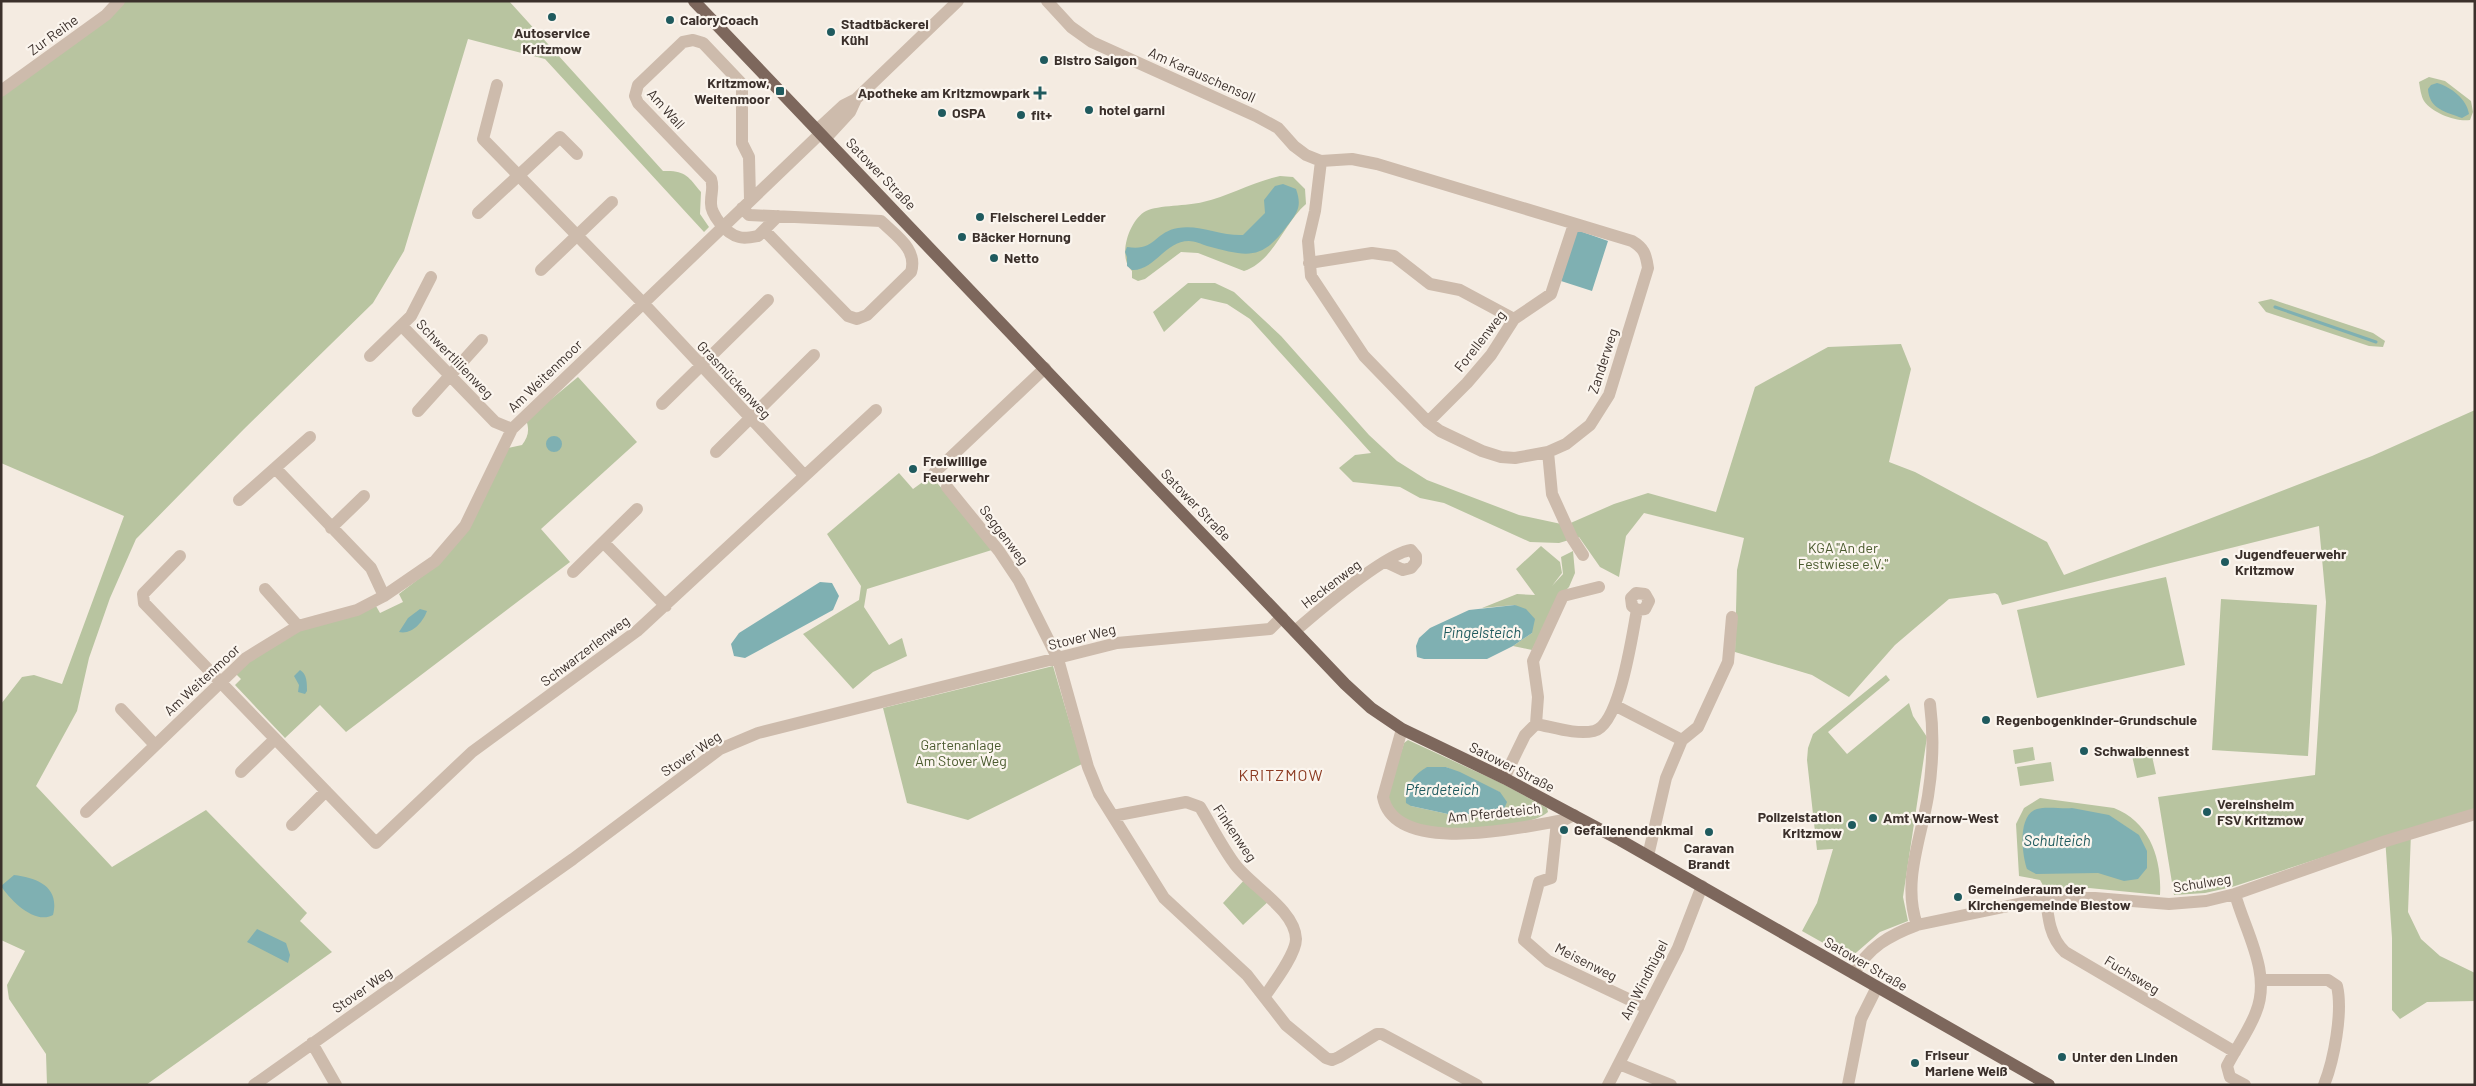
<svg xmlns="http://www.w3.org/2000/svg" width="2476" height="1086" font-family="Barlow,sans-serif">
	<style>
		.green { fill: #b8c4a0; fill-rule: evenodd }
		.water { fill: #7fb0b2 }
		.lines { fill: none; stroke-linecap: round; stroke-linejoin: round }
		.stream { stroke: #7fb0b2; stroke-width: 3 }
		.minor { stroke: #cdbbac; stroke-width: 12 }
		.major { stroke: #7d675c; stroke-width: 12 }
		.poi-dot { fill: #1f5a5e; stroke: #fbf5ee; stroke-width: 2 }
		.labels { text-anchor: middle; stroke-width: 4.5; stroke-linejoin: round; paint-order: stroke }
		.poi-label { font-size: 14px; font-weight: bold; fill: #3b302b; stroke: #fbf5ee; text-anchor: start }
		.street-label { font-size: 14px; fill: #3b302b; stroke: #fbf5ee }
		.park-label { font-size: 14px; fill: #4a5a2e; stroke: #fbf5ee }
		.water-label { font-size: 15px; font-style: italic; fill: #1f5a5e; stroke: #fbf5ee }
		.quarter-label { font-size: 16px; letter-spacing: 1px; fill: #8c3b22; stroke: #fbf5ee }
	</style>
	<rect width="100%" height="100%" fill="#f4ebe1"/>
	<path class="green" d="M125,1H509L663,171C685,170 688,176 701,192L700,214L709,227L704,232L545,59L468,39L404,251L373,303L244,429L136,539L110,598L89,658L77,711L36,786L112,867L206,810L307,913L300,921L332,952L146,1085H47L46,1054L9,999L7,985L25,951L1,940V704L22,677L34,675L62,684L124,516L1,463V96L116,12Z
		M2429,77L2445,81L2471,101L2473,112L2470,120C2456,122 2432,113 2424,101C2421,96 2420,88 2419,82Z
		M1280,176L1293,177L1305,189L1306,204C1283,224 1274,261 1244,271L1198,253L1181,252L1145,279L1138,281L1132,278V271C1117,257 1129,220 1146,211C1158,205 1188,206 1203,202C1229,196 1253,182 1280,176Z
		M1188,283H1215L1234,292L1281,336L1369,435L1397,461L1427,480L1519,515L1566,525L1614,504L1648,493L1716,512L1755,387L1828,347L1901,344L1911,369L1889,462L1915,472L2047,542L2064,575L2372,456L2475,410V814L2411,833L2408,912L2421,939L2440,956L2475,973V1001L2427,1002L2400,1019L2392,1010V938L2385,837L2232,887L2205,893L2174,895L2158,797L2315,775L2326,602L2319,526L2002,605L1998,595L1995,593L1949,599L1895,645L1849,697L1812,675L1735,652L1737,570L1744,538L1644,513L1626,536L1619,577L1600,567L1579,537L1559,543L1530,542L1444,503L1420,498L1400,487L1353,482L1339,468L1355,455L1371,453L1250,319L1227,304L1201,298L1164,332L1153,312Z
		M2271,299L2373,333L2385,341L2383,347L2369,346L2266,312L2258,302Z
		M578,377L637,442L541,529L570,562L346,732L320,705L285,738L235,685L241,679L236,674C272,634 326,621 376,606L380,613L403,602L399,594L438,564L508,448L522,445C528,437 530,430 526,420Z
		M899,473L913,489L931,476L995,549L867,589L864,607L889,645L902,638L907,656L873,672L853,689L803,634L859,600L861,586L827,534Z
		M1541,546L1560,562L1562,573L1552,586L1563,574L1561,557L1573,551L1575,573L1569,587L1558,598L1532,650L1513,646L1532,633L1515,605L1482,608L1517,594L1535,595L1516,569Z
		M2166,577L2185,665L2037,698L2017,610Z
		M2221,599L2317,605L2308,756L2212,750Z
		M1053,666L1082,764L968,820L907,803L883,708Z
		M1886,675L1890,680L1828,732L1847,754L1909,703L1913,716L1927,737L1903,897L1908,921L1880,932L1850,958L1802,931L1817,903L1833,849L1817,850L1807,760L1808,748L1813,734Z
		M1408,740L1501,783L1547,808L1548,812C1527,830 1433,835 1409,822C1397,816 1392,808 1387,797L1404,743ZM1446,767L1499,792L1472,815L1457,816L1411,806Z
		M2033,747L2035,760L2015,764L2013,750Z
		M2150,747L2156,774L2137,778L2131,751Z
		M2051,762L2054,781L2020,786L2017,767Z
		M2040,798L2114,808C2150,822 2162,859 2160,895L2089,888L2045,889L2040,880L2019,876L2016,824L2024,808Z
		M1247,877L1271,899L1243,925L1223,903Z"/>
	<path class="water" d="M2437,83C2451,87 2467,99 2469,114L2462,118C2446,112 2429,109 2428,89L2431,85Z
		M1283,184L1296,189C1302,206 1298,212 1287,226C1261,262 1246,256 1207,246C1202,244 1194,241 1189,241C1165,241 1154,271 1132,270L1127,266V257L1125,252L1127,247C1155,252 1154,232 1178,228C1199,224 1221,236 1243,235L1265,213L1264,200L1275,186Z
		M1577,230L1608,241L1592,291L1561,281Z
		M546 444a8 8 0 1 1 16 0a8 8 0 1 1-16 0Z
		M820,582L832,583L839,596L833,610L745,658L734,656L731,644L739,633Z
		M1515,605L1526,609L1535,619L1532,633L1513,646L1487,659H1424L1417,657L1416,646L1419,638L1430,628L1469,610Z
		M420,609L427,611C423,622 412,635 399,632L408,618Z
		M300,670C307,674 307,683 307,691L305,694L298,692L299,685L294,676Z
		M1427,767H1446L1460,772L1500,792L1507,802L1504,809L1457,816L1411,806L1406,803C1405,786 1413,775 1427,767Z
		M2072,808L2109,815L2139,835L2147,851V868L2138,879L2124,881L2098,873L2036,874L2027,869C2022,855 2017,815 2037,809C2046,806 2062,809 2072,808Z
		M14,875C38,878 60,887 53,915C35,925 11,901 1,886Z
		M257,929L286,943L290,955L288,963L247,942Z"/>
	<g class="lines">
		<path class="stream" d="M2275,307L2376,342"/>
		<path class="minor" d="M1047,1L1071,27L1092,42L1256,116L1278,128L1294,146L1306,155L1321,161L1352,159L1377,164L1632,241C1644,248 1646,254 1648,268L1609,395L1590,425L1566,444L1548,452L1515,458L1501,457L1482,451L1440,431L1428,422L1364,356L1311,276L1308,241L1315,211L1321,161
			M497,85L483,139L643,303L804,475
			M1,91L106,15L119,1
			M817,130L844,105L856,99L958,1
			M826,138L850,112L856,99
			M750,200L749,157L742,143V84L703,43L693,40L683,42L638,85L635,96L638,103L711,179C714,188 711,192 711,202C710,214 726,234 739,237C744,239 753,237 758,236L778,216
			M742,208L749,215L881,221C896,236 918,249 911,272L867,315L857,319L848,316L765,231
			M478,213L560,137L577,154
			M1309,263L1372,253L1394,256L1430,284L1460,290L1514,319
			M541,270L612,202
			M402,326L495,422L512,429
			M370,356L411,316L431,277
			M662,404L768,300
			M418,411L482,340
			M1428,422L1467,383L1491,355L1514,319L1551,294L1574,224
			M716,452L814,355
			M1548,452L1552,494L1572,538L1583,555
			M276,469L371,568L384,596
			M934,473L1045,368
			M947,487L999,551L1019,581L1058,659L1088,767L1099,794L1164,898L1247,975L1286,1025L1326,1058L1332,1060L1339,1057L1377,1034H1382L1477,1085
			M239,500L310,437
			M331,528L364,496
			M604,543L666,606
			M180,556L143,594L144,603L376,843L472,752L637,631L876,410
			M573,572L637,509
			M265,589L298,626
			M1636,593L1645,594L1649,601L1645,609L1637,610L1632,606L1631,598Z
			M1295,631C1317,612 1386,553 1411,550L1416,556V562L1411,568L1403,570L1386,562
			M1616,706L1682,740
			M121,709L155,745
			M1536,724L1538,697L1533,661L1563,596L1599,587
			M1402,729L1383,797C1395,857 1522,827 1564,820L1574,815
			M241,772L275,739
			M1504,778L1525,735L1536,724C1553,727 1576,735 1594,731C1620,725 1632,635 1637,610
			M86,812L246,658L298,626L357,610L384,596L435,561L465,526L512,429L821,133
			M1113,816L1186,802L1200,807C1211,825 1221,845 1234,863C1249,885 1295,909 1296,939C1296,954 1274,983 1265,996
			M1557,822L1551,878L1539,882L1524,940L1548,961L1647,1008
			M292,825L326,791
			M1648,856L1666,778L1682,740L1698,727L1728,662L1732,617
			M2235,894C2245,931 2272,973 2256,1012C2249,1031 2236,1048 2227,1066L2230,1077L2245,1085
			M2046,898C2048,918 2050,938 2065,952L2235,1052
			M1917,925C1902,882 1921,839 1928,796C1933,765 1934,735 1930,704
			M1854,974C1867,948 1890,935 1917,925L2046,898H2095L2169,904L2206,901L2235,894L2386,841L2475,814
			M2261,980H2328L2337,986C2343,1012 2334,1060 2324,1085
			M312,1043L336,1085
			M1619,1064L1671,1085
			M254,1085L573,859L720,749L758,733L1117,643L1270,629L1282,617
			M1608,1085L1678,948L1702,886
			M1848,1085L1861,1019L1877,987"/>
		<path class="major" d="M694,1L1345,684L1371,708L1402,729L1504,778L1620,840L2049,1085"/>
	</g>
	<g class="poi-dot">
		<circle cx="552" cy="17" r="5"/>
		<circle cx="670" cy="20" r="5"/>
		<circle cx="831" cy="32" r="5"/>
		<circle cx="1044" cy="60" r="5"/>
		<rect x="775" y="86" width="10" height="10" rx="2.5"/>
		<path d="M1037.5 85.5h5v5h5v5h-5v5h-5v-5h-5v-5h5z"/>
		<circle cx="1089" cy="110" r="5"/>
		<circle cx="942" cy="113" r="5"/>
		<circle cx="1021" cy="115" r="5"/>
		<circle cx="980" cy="217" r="5"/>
		<circle cx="962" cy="237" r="5"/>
		<circle cx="994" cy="258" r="5"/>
		<circle cx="913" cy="469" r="5"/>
		<circle cx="2225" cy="562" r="5"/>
		<circle cx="1986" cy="720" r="5"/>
		<circle cx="2084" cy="751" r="5"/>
		<circle cx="2207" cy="812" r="5"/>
		<circle cx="1873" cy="818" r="5"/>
		<circle cx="1852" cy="825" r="5"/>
		<circle cx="1564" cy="830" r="5"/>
		<circle cx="1709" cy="832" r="5"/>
		<circle cx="1958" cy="897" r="5"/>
		<circle cx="2062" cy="1057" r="5"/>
		<circle cx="1915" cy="1063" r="5"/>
	</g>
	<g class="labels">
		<g class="poi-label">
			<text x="680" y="25">CaloryCoach</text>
			<text x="841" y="29">Stadtbäckerei<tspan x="841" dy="16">Kühl</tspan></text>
			<text x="552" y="38" text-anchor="middle">Autoservice<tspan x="552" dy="16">Kritzmow</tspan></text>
			<text x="1054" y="65">Bistro Saigon</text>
			<text x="770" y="88" text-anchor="end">Kritzmow,<tspan x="770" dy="16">Weitenmoor</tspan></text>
			<text x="1030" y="98" text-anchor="end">Apotheke am Kritzmowpark</text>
			<text x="1099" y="115">hotel garni</text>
			<text x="952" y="118">OSPA</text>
			<text x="1031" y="120">fit+</text>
			<text x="990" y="222">Fleischerei Ledder</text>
			<text x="972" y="242">Bäcker Hornung</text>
			<text x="1004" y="263">Netto</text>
			<text x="923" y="466">Freiwillige<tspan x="923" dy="16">Feuerwehr</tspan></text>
			<text x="2235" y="559">Jugendfeuerwehr<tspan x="2235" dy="16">Kritzmow</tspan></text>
			<text x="1996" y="725">Regenbogenkinder-Grundschule</text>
			<text x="2094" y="756">Schwalbennest</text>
			<text x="2217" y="809">Vereinsheim<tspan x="2217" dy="16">FSV Kritzmow</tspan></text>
			<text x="1842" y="822" text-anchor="end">Polizeistation<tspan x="1842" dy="16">Kritzmow</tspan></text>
			<text x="1883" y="823">Amt Warnow-West</text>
			<text x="1574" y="835">Gefallenendenkmal</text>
			<text x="1709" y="853" text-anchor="middle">Caravan<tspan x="1709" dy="16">Brandt</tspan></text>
			<text x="1968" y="894">Gemeinderaum der<tspan x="1968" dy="16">Kirchengemeinde Biestow</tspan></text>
			<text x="1925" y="1060">Friseur<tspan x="1925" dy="16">Marlene Weiß</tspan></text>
			<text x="2072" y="1062">Unter den Linden</text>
		</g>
		<g class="street-label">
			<text transform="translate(53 35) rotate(-36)" y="5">Zur Reihe</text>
			<text transform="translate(1202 75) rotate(24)" y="5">Am Karauschensoll</text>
			<text transform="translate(666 109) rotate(48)" y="5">Am Wall</text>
			<text transform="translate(881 174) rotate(46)" y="5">Satower Straße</text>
			<text transform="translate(1480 341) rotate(-52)" y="5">Forellenweg</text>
			<text transform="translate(455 359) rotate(46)" y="5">Schwertlilienweg</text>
			<text transform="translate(1603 361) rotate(-72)" y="5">Zanderweg</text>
			<text transform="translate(545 376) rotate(-44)" y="5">Am Weitenmoor</text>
			<text transform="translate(734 380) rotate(47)" y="5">Grasmückenweg</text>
			<text transform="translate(1196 505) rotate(46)" y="5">Satower Straße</text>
			<text transform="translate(1004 535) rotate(53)" y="5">Seggenweg</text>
			<text transform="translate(1331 584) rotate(-37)" y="5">Heckenweg</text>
			<text transform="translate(1082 637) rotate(-14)" y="5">Stover Weg</text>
			<text transform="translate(585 651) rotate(-37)" y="5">Schwarzerlenweg</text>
			<text transform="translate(202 680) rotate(-43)" y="5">Am Weitenmoor</text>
			<text transform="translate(691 754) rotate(-34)" y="5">Stover Weg</text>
			<text transform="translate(1512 767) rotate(27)" y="5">Satower Straße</text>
			<text transform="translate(1494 813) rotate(-6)" y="5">Am Pferdeteich</text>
			<text transform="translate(1235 833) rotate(56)" y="5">Finkenweg</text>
			<text transform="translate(2202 883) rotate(-9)" y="5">Schulweg</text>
			<text transform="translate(1586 962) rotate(27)" y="5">Meisenweg</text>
			<text transform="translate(1866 964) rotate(30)" y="5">Satower Straße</text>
			<text transform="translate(2132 975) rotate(31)" y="5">Fuchsweg</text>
			<text transform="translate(1644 980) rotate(-63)" y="5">Am Windhügel</text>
			<text transform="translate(362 990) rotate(-35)" y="5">Stover Weg</text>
		</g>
		<g class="park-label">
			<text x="1843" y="553">KGA "An der<tspan x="1843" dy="16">Festwiese e.V."</tspan></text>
			<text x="961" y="750">Gartenanlage<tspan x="961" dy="16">Am Stover Weg</tspan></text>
		</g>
		<g class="water-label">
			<text x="1482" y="638">Pingelsteich</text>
			<text x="1442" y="795">Pferdeteich</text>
			<text x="2057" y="846">Schulteich</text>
		</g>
		<g class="quarter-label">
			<text x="1281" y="781">KRITZMOW</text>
		</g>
	</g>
	<rect width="2476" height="1086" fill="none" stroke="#3b302b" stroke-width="5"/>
</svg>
